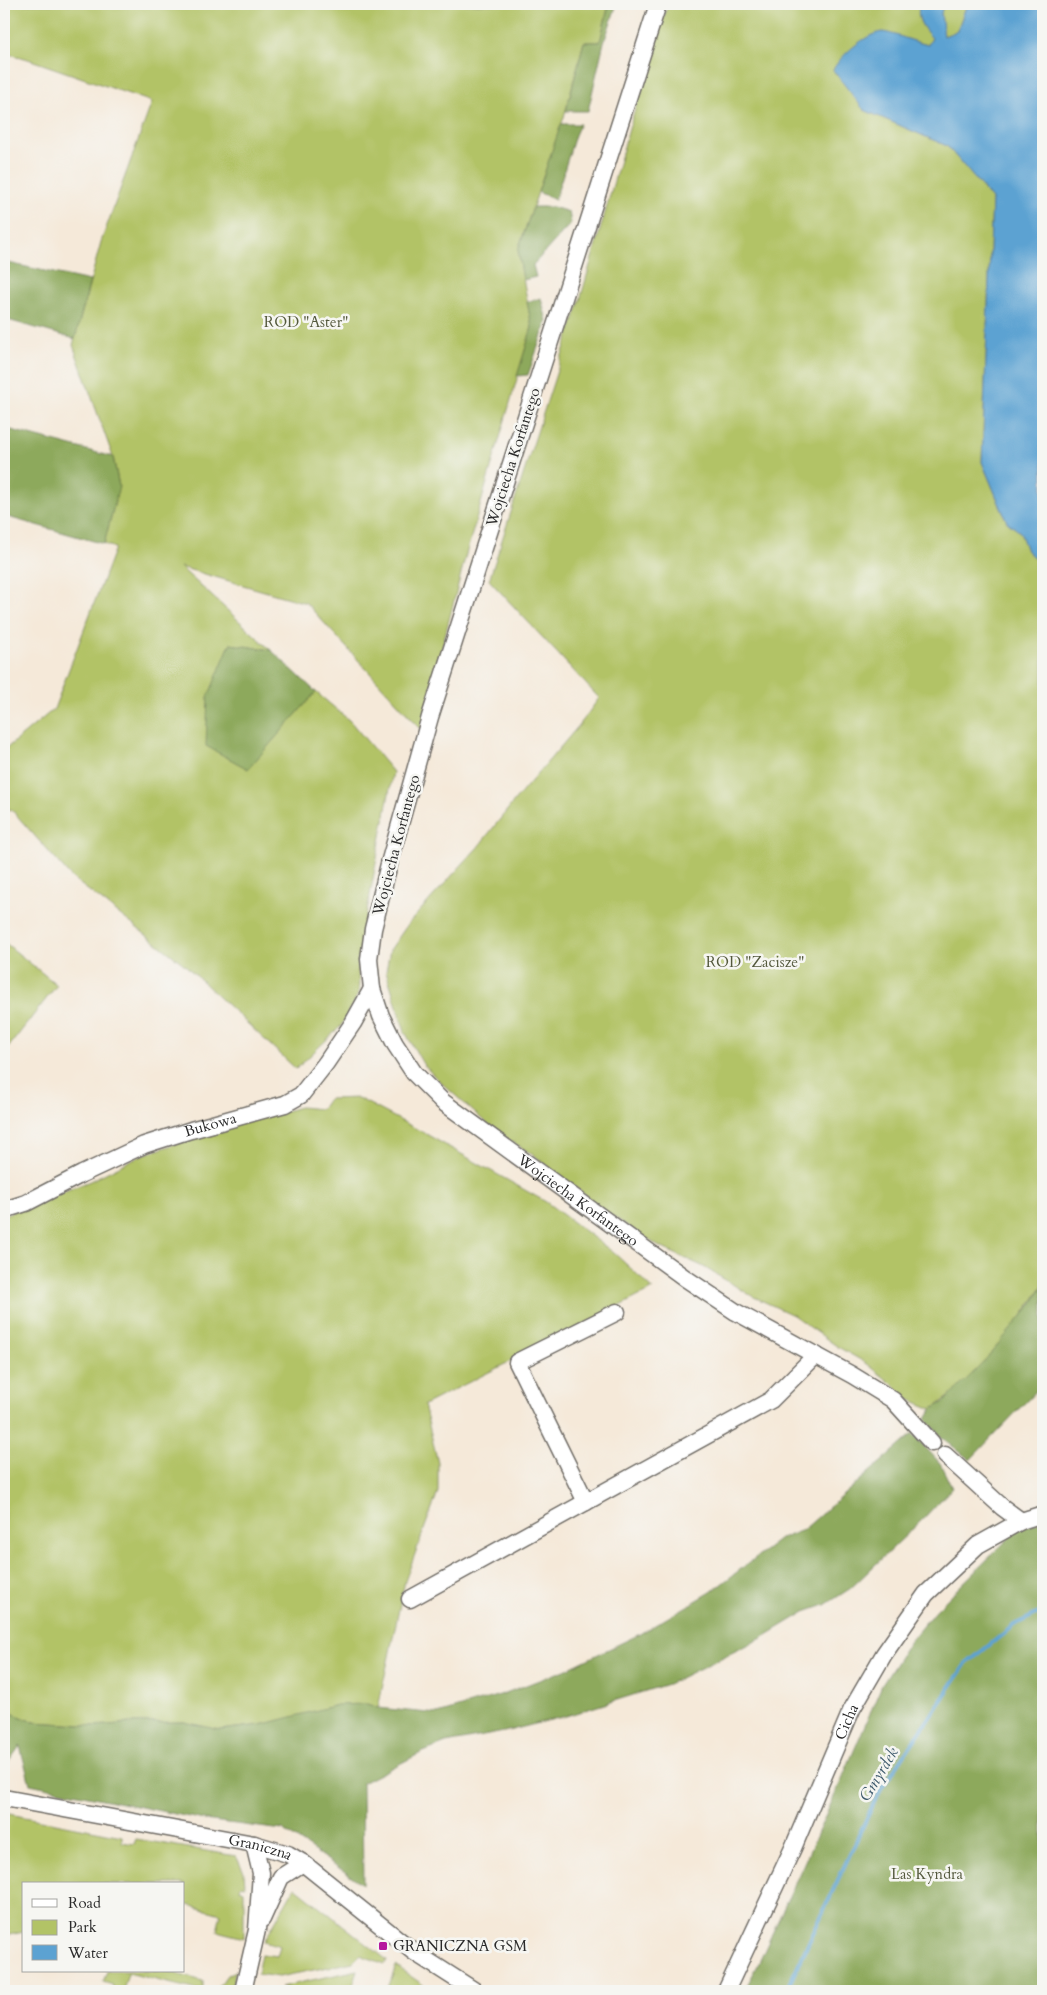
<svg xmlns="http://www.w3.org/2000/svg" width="1047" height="1995" font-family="Cardo,serif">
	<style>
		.green { fill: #b2c366; stroke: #6e7748 }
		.forest { fill: #8da95b; stroke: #5c6a43 }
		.water { fill: #5ca2d2; stroke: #44667e }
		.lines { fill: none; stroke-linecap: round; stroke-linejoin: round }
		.stream { stroke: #5ca2d2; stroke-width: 4 }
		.minor-casing { stroke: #726e68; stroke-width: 19 }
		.minor { stroke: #fff; stroke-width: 16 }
		.poi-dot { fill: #b5179e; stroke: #f6f6f2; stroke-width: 2 }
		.labels { text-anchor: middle; stroke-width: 5; stroke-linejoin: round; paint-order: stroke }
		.park-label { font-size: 15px; fill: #54593d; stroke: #f6f6f2 }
		.street-label { font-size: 15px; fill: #2b2b2b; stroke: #f6f6f2 }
		.poi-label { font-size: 15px; fill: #2b2b2b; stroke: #f6f6f2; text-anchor: start }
		.water-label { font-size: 16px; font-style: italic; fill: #3f5b6e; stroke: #f6f6f2 }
	</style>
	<rect width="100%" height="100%" fill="#f6f6f2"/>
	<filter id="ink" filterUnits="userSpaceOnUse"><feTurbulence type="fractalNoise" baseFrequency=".02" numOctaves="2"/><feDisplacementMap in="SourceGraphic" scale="10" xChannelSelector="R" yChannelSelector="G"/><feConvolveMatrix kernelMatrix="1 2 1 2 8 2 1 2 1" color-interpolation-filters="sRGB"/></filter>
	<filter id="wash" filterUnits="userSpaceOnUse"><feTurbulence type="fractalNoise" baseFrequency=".0096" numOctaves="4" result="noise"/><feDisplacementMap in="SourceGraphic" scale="20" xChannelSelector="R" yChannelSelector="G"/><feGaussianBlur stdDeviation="1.12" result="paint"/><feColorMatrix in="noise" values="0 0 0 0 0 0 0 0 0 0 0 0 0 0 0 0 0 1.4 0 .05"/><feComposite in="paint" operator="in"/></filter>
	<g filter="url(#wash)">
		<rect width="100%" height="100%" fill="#f5e9d9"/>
		<path class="green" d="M4,4H609L600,42H584L564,117L518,250L532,327L465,558L421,729L306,603L180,567L271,650L230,644L248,768L316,692L350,721L393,772L358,959L359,993L341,1026L296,1069L185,965L71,877L11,809L4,812V748L8,747L54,709L115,548L104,544L119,486L113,457L73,345L101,242L152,102L25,58L4,53Z
			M668,4H920C915,18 923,28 932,38L928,45L882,32L864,110L947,146L992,199L982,462L1007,522L1020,532L1027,551L1037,560L1043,561V1285C1019,1324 970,1385 932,1409L908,1399L896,1387L866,1363L838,1347L793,1315L752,1296L702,1266L658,1246L608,1213L536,1157L494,1130L437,1079L423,1064L405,1032L386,971L390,950L408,924L478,847L516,799L581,723L599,698L489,580L580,300L631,122Z
			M943,4H967L957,31L944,36L941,14Z
			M4,942L57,985L4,1053Z
			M358,1098L426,1134L546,1202L614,1253L653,1289L424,1405L438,1463V1492L405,1581L378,1708L367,1704L261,1725L220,1730L184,1722L131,1723L96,1726L34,1722L4,1710V1215L90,1181L139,1156L232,1125L300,1107L321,1109L328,1099Z
			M4,1813L122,1836V1842L134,1844L136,1839L236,1856L244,1872L245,1886L241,1885L240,1889L244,1891V1938L217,1931L221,1914L184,1904V1884H24V1932L4,1936Z
			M295,1887L387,1960L385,1964L360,1955L353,1962L279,1977L257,1974L261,1954L277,1956L280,1946L264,1941Z
			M396,1966L429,1989L433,1991H387Z
			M358,1970L351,1991H298L280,1987Z
			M107,1971H166L203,1981V1989L197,1990L128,1973L123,1991H112L113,1985L103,1982Z
			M236,1971L230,1991H215L227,1975Z"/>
		<path class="forest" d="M609,4H617L604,42L588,111H566L584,42H600Z
			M561,124H580L575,135L555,200L538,192Z
			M533,207H553L569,212L571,223L533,265L536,277L523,280L518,250Z
			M4,262L90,281L75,339L4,319Z
			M541,298L547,321L528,375L517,376L532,327L527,302Z
			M4,428L113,457L119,486L104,544L4,516Z
			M230,644L271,650L316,692L248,769L206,746L208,697Z
			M1043,1285V1384L970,1460L941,1437L926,1419L932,1409L944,1402L981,1365L1032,1304Z
			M913,1434L940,1463L952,1488L922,1520L851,1588L825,1605L805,1612L762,1638L668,1684L566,1716L504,1732L446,1743L421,1753L362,1783L363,1884L283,1830L204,1820L30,1784L20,1746L7,1764L4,1765V1710L34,1722L96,1726L131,1723L184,1722L220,1730L261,1725L337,1705L367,1704L378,1708L438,1714L503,1694L565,1670L638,1635L711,1592L780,1539L803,1530Z
			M1043,1521V1991H744L757,1967L838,1788L882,1685L910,1641L935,1611L1017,1530Z"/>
		<path class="water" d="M920,4H943L941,14L944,36L957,31L967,4H1043V561L1037,560L1027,551L1020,532L1007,522L982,462L992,199L947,146L864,110L833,70C840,56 865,34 882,32C890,32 918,43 928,45L932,38C923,28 915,18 920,4Z"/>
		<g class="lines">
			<path class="stream" d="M786,1991L878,1794L965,1665L1014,1625L1043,1611"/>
		</g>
	</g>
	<g filter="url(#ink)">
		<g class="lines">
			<defs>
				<g id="minor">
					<path id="s1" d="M658,4L430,717L390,860L373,929L369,959L372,989L381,1016L395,1044L414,1073L443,1102L685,1278L736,1312L852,1375L893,1400L932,1443"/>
					<path id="s2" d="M4,1210L26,1203L82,1174L144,1145L191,1130L285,1104L301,1095L326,1063L353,1023L372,989"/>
					<path d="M945,1455L1002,1507L1021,1521"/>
					<path d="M586,1502L517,1362L617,1312"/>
					<path d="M410,1599L771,1400L816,1355"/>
					<path id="s3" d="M4,1798L254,1844L288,1854L303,1863L414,1952L475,1991"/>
					<path d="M262,1919L281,1877L303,1863"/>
					<path d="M243,1991L257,1930L261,1873L254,1844"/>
					<path id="s4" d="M726,1991L793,1848L852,1709L884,1654L926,1594L978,1545L1021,1521L1043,1514"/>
				</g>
			</defs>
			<use href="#minor" class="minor-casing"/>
			<use href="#minor" class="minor"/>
		</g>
	</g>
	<rect class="poi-dot" x="378" y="1941" width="10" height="10" rx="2.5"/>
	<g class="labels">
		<g class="park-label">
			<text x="306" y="327">ROD "Aster"</text>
			<text x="755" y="967">ROD "Zacisze"</text>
			<text x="927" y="1879">Las Kyndra</text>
		</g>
		<g class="street-label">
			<text transform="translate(513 457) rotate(-72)" y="5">Wojciecha Korfantego</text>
			<text transform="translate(396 845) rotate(-75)" y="5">Wojciecha Korfantego</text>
			<text dy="5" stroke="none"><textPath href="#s2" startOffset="224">Bukowa</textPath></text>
			<text dy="5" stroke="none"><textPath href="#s1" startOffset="1331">Wojciecha Korfantego</textPath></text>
			<text dy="5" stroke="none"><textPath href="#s4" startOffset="295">Cicha</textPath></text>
			<text dy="5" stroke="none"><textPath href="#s3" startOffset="261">Graniczna</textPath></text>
		</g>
		<g class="poi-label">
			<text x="393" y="1951">GRANICZNA GSM</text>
		</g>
		<g class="water-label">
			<text transform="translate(878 1774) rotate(-59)" y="6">Gmyrdek</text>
		</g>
	</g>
	<rect width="1047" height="1995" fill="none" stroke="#f6f6f2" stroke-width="20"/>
	<rect x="22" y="1882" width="162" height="90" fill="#f6f6f2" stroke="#a5a5a2"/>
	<rect x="32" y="1899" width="25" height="8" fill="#ffffff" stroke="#a5a5a2"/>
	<text x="68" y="1908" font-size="15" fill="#2b2b2b">Road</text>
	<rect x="32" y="1920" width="25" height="15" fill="#b2c366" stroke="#a5a5a2"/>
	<text x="68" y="1932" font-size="15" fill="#2b2b2b">Park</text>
	<rect x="32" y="1945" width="25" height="15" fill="#5ca2d2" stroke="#a5a5a2"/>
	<text x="68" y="1958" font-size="15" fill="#2b2b2b">Water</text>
</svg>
